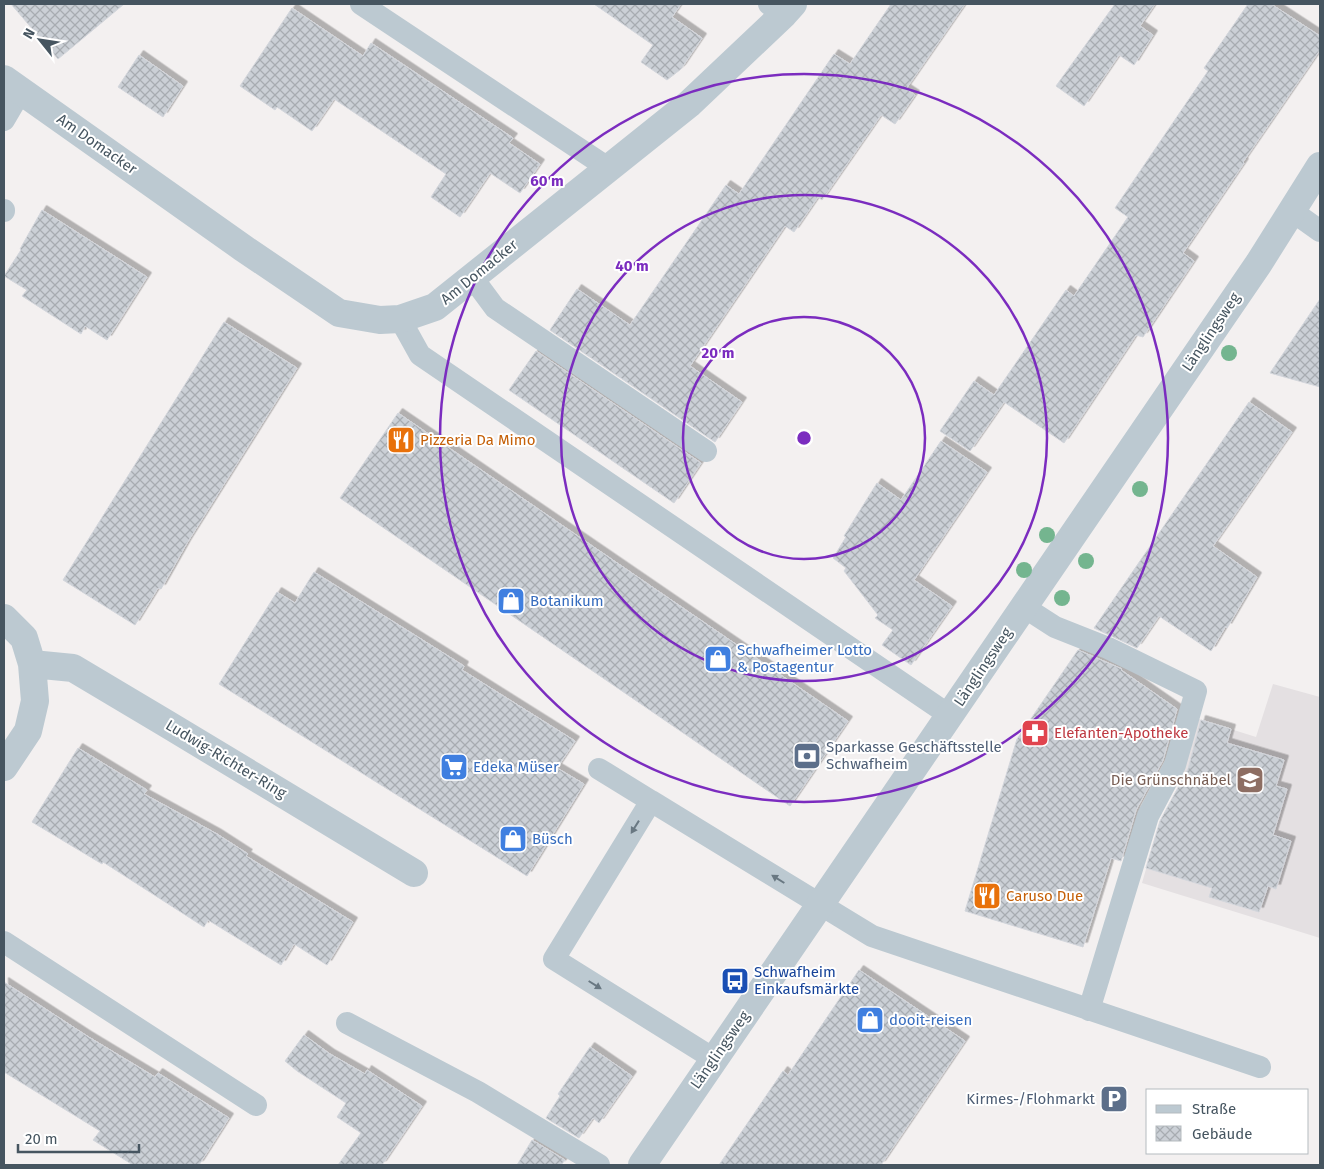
<svg xmlns="http://www.w3.org/2000/svg" width="1324" height="1169" font-family="'Fira Sans',sans-serif">
	<style>
		.education { fill: #e4e0e2 }
		.building { fill: url(#building-cross-hatch); stroke: #d3d6dc; filter: url(#shadow) }
		.lines { fill: none; stroke-linecap: round; stroke-linejoin: round }
		.lane { stroke: #bcc9d1; stroke-width: 22 }
		.street { stroke: #bcc9d1; stroke-width: 28 }
		.tree { fill: #74b58f }
		.oneway { fill: #697882 }
		.ring { fill: none; stroke: #7b2cbf; stroke-width: 2.5 }
		.labels { text-anchor: middle; stroke-width: 4; stroke-linejoin: round; paint-order: stroke }
		.street-label { font-size: 15px; fill: #465560; stroke: #fff }
		.food-label { font-size: 15px; fill: #c56008; stroke: #fff; text-anchor: start }
		.shop-label { font-size: 15px; fill: #366cbe; stroke: #fff; text-anchor: start }
		.health-label { font-size: 15px; fill: #be3a42; stroke: #fff; text-anchor: start }
		.service-label { font-size: 15px; fill: #4e5e75; stroke: #fff; text-anchor: start }
		.education-label { font-size: 15px; fill: #785e54; stroke: #fff; text-anchor: end }
		.transit-label { font-size: 15px; fill: #164399; stroke: #fff; text-anchor: start }
		.centre { fill: #7b2cbf; stroke: #fff; stroke-width: 2.5 }
		.ring-label { font-size: 15px; text-anchor: middle; font-weight: bold; fill: #7b2cbf; stroke: #fff; stroke-width: 4; stroke-linejoin: round; paint-order: stroke }
	</style>
	<defs>
		<pattern id="building-cross-hatch" width="8" height="8" patternUnits="userSpaceOnUse" patternTransform="scale(1.25)"><rect width="8" height="8" fill="#cbd0d6"/><path d="M0 0l8 8M0 8l8-8" fill="none" stroke="#a7acb1"/></pattern>
		<filter id="shadow"><feDropShadow dx="4.5" dy="-4.5" stdDeviation="0" flood-color="#0004"/></filter>
	</defs>
	<rect width="100%" height="100%" fill="#f3f0f0"/>
	<path class="education" d="M1273,684L1320,697V938L1142,883L1159,824L1166,825L1199,719L1256,737Z"/>
	<path class="building" d="M11,4H124L58,59Z
		M594,4H681L672,17L702,38L681,69L667,80L641,62L653,45Z
		M891,4H965L906,89L915,95L895,124L881,115L822,200L818,197L794,232L785,226L690,366L742,402L715,442L550,330L577,289L630,325L726,185L739,194L834,54L850,64Z
		M1115,4H1155L1140,26L1153,35L1134,65L1119,55L1084,106L1056,86Z
		M1248,4H1271L1320,36V50L1243,162L1244,163L1183,253L1194,261L1143,337L1136,335L1064,443L1004,402L970,451L940,431L974,381L994,395L1066,290L1074,296L1128,217L1115,208L1208,71L1204,68Z
		M292,8L363,56L371,43L513,138L509,143L540,164L520,193L490,173L460,217L431,197L446,174L334,99L312,131L277,107L275,110L240,86Z
		M139,55L183,86L163,117L118,87Z
		M42,210L147,277L107,340L85,326L81,334L22,296L27,290L4,276L21,250L20,249Z
		M1320,299V387L1270,373Z
		M224,322L297,368L187,543L161,589L158,588L135,625L63,580Z
		M536,351L701,463L674,503L509,390Z
		M1249,402L1292,432L1213,546L1257,577L1227,628L1226,626L1211,651L1159,616L1137,648L1094,628Z
		M398,413L848,721L790,806L340,498Z
		M941,441L987,472L914,580L952,606L911,665L882,645L893,630L875,618L878,615L844,571L846,568L833,558L846,537L844,536L877,483L901,500Z
		M314,572L464,666L462,670L575,741L557,768L584,784L527,876L219,684L277,592L295,603Z
		M1078,650L1122,669L1121,670L1177,709L1163,760L1136,810L1121,861L1111,858L1083,947L965,911L1017,739Z
		M1201,720L1231,729L1227,743L1284,760L1276,786L1287,789L1273,835L1291,841L1276,889L1268,886L1259,912L1209,897L1212,888L1146,868L1160,821L1188,769Z
		M78,748L147,790L144,794L217,834L248,854L246,856L353,922L327,965L294,944L281,965L208,920L204,927L103,862L102,864L32,822Z
		M859,970L965,1041L881,1165H719L783,1071L788,1075Z
		M4,982L87,1036L155,1077L158,1073L229,1118L199,1165H133L93,1140L100,1131L4,1072Z
		M304,1035L330,1054L365,1074L367,1070L422,1106L382,1165H338L361,1133L337,1117L346,1103L297,1071L285,1061Z
		M590,1047L632,1076L599,1123L593,1118L579,1138L546,1118L560,1096L558,1094Z
		M532,1140L565,1160L561,1165H517Z"/>
	<g class="lines">
		<path class="lane" d="M361,4L608,168
			M769,4L784,14
			M4,120L21,91
			M4,210V211
			M1292,211L1320,231
			M472,277L495,308L706,451
			M400,319L420,355L949,715
			M1024,607L1055,627L1108,648L1196,691L1175,765L1148,816L1089,1010
			M599,769L651,801
			M4,942L256,1105
			M347,1023L478,1092L599,1165
			M714,1059L554,959L651,801L872,936L1260,1067"/>
		<path class="street" d="M4,79L243,248L339,313L380,320L400,319L435,307L689,104L784,14L793,4
			M4,618L24,638L32,664L73,668L167,724L414,873
			M4,767L28,731L35,701L32,664
			M642,1165L1259,263L1320,166"/>
	</g>
	<g class="tree">
		<circle cx="1229" cy="353" r="8"/>
		<circle cx="1140" cy="489" r="8"/>
		<circle cx="1047" cy="535" r="8"/>
		<circle cx="1086" cy="561" r="8"/>
		<circle cx="1024" cy="570" r="8"/>
		<circle cx="1062" cy="598" r="8"/>
	</g>
	<defs><path id="oneway-solid" d="M-6-.8H1V-3.2L6.5 0L1 3.2V.8H-6Z" transform="scale(1.25)"/></defs>
	<g class="oneway">
		<use href="#oneway-solid" transform="translate(635 827) rotate(122)"/>
		<use href="#oneway-solid" transform="translate(778 879) rotate(-148)"/>
		<use href="#oneway-solid" transform="translate(595 985) rotate(32)"/>
	</g>
	<g class="ring">
		<circle cx="804" cy="438" r="121"/>
		<circle cx="804" cy="438" r="243"/>
		<circle cx="804" cy="438" r="364"/>
	</g>
	<defs>
		<symbol id="restaurant-square" viewBox="-11 -11 22 22"><rect x="-9" y="-9" width="18" height="18" rx="4" fill="#e8710a" stroke="#fff"/><path d="M-5-6h1v4h1v-4h1v4h1v-4h1v5L-1.5 .5V6h-2V.5L-5-1ZM5-6V6H3V1.5H1.5Q1.5-4 5-6Z" fill="#fff"/></symbol>
		<symbol id="shop-square" viewBox="-11 -11 22 22"><rect x="-9" y="-9" width="18" height="18" rx="4" fill="#3f7fe0" stroke="#fff"/><path d="M-5-2.5h2.3a2.7 3.5 0 0 1 5.4 0H5L5.5 6h-11ZM-1.5-2.5h3a1.5 2.3 0 0 0-3 0Z" fill="#fff"/></symbol>
		<symbol id="pharmacy-square" viewBox="-11 -11 22 22"><rect x="-9" y="-9" width="18" height="18" rx="4" fill="#e0444e" stroke="#fff"/><path d="M-2-6h4v4h4v4h-4v4h-4v-4h-4v-4h4Z" fill="#fff"/></symbol>
		<symbol id="bank-square" viewBox="-11 -11 22 22"><rect x="-9" y="-9" width="18" height="18" rx="4" fill="#5c6f8a" stroke="#fff"/><path d="M-6-4H6V4H-6ZM0-2.3a2.3 2.3 0 1 0 0 4.6a2.3 2.3 0 1 0 0-4.6Z" fill="#fff"/></symbol>
		<symbol id="supermarket-square" viewBox="-11 -11 22 22"><rect x="-9" y="-9" width="18" height="18" rx="4" fill="#3f7fe0" stroke="#fff"/><path d="M-6-5.5h2.5l.6 2H6L4.5 2H-2.5L-4.4-4H-6ZM-1.5 3.2a1.3 1.3 0 1 0 .1 0ZM3 3.2a1.3 1.3 0 1 0 .1 0Z" fill="#fff"/></symbol>
		<symbol id="school-square" viewBox="-11 -11 22 22"><rect x="-9" y="-9" width="18" height="18" rx="4" fill="#8d6e63" stroke="#fff"/><path d="M0-5L7-2L0 1L-7-2ZM-4 1L0 2.5L4 1V4Q0 6-4 4Z" fill="#fff"/></symbol>
		<symbol id="bus-square" viewBox="-11 -11 22 22"><rect x="-9" y="-9" width="18" height="18" rx="4" fill="#1a4fb4" stroke="#fff"/><path d="M-5-6H5V4H4V6H2V4H-2V6H-4V4H-5ZM-3.5-4V0h7V-4ZM-3.5 1.2v1.5H-2V1.2ZM2 1.2v1.5H3.5V1.2Z" fill="#fff"/></symbol>
		<symbol id="parking-square" viewBox="-11 -11 22 22"><rect x="-9" y="-9" width="18" height="18" rx="4" fill="#5c6f8a" stroke="#fff"/><path d="M-3.5-5.5H1a3.5 3.5 0 0 1 0 7H-1V5.5H-3.5ZM-1-3.4V-.6H.8a1.4 1.4 0 0 0 0-2.8Z" fill="#fff"/></symbol>
	</defs>
	<g fill-rule="evenodd">
		<use href="#restaurant-square" x="385" y="424" width="32" height="32"/>
		<use href="#shop-square" x="495" y="585" width="32" height="32"/>
		<use href="#shop-square" x="702" y="643" width="32" height="32"/>
		<use href="#pharmacy-square" x="1019" y="717" width="32" height="32"/>
		<use href="#bank-square" x="791" y="740" width="32" height="32"/>
		<use href="#supermarket-square" x="438" y="751" width="32" height="32"/>
		<use href="#school-square" x="1234" y="764" width="32" height="32"/>
		<use href="#shop-square" x="497" y="823" width="32" height="32"/>
		<use href="#restaurant-square" x="971" y="880" width="32" height="32"/>
		<use href="#bus-square" x="719" y="965" width="32" height="32"/>
		<use href="#shop-square" x="854" y="1004" width="32" height="32"/>
		<use href="#parking-square" x="1098" y="1083" width="32" height="32"/>
	</g>
	<g class="labels">
		<g class="street-label">
			<text transform="translate(97 144) rotate(35)" y="5">Am Domacker</text>
			<text transform="translate(479 272) rotate(-39)" y="5">Am Domacker</text>
			<text transform="translate(1211 332) rotate(-56)" y="5">Länglingsweg</text>
			<text transform="translate(983 667) rotate(-56)" y="5">Länglingsweg</text>
			<text transform="translate(226 759) rotate(31)" y="5">Ludwig-Richter-Ring</text>
			<text transform="translate(720 1050) rotate(-55)" y="5">Länglingsweg</text>
		</g>
		<g class="food-label">
			<text x="420" y="445">Pizzeria Da Mimo</text>
			<text x="1006" y="901">Caruso Due</text>
		</g>
		<g class="shop-label">
			<text x="530" y="606">Botanikum</text>
			<text x="737" y="655">Schwafheimer Lotto<tspan x="737" dy="17">&amp; Postagentur</tspan></text>
			<text x="473" y="772">Edeka Müser</text>
			<text x="532" y="844">Büsch</text>
			<text x="889" y="1025">dooit-reisen</text>
		</g>
		<g class="health-label">
			<text x="1054" y="738">Elefanten-Apotheke</text>
		</g>
		<g class="service-label">
			<text x="826" y="752">Sparkasse Geschäftsstelle<tspan x="826" dy="17">Schwafheim</tspan></text>
			<text x="1095" y="1104" text-anchor="end">Kirmes-/Flohmarkt</text>
		</g>
		<g class="education-label">
			<text x="1231" y="785">Die Grünschnäbel</text>
		</g>
		<g class="transit-label">
			<text x="754" y="977">Schwafheim<tspan x="754" dy="17">Einkaufsmärkte</tspan></text>
		</g>
	</g>
	<circle cx="804" cy="438" r="8" class="centre"/>
	<g class="ring-label">
		<text x="547" y="186">60 m</text>
		<text x="632" y="271">40 m</text>
		<text x="718" y="358">20 m</text>
	</g>
	<rect width="1324" height="1169" fill="none" stroke="#465560" stroke-width="10"/>
	<rect x="1146" y="1089" width="162" height="65" fill="#ffffff" stroke="#b5bbbf"/>
	<rect x="1156" y="1105" width="25" height="8" fill="#bcc9d1" stroke="#b5bbbf"/>
	<text x="1192" y="1114" font-size="15" fill="#465560">Straße</text>
	<rect x="1156" y="1126" width="25" height="15" fill="url(#building-cross-hatch)" stroke="#b5bbbf"/>
	<text x="1192" y="1139" font-size="15" fill="#465560">Gebäude</text>
	<g transform="translate(40 40) rotate(300)" stroke="#ffffff" stroke-width="4" paint-order="stroke">
	<path d="M0-4L9 19L0 12L-9 19Z" fill="#465560"/>
	<text y="-8" font-size="14" font-weight="bold" text-anchor="middle" fill="#465560">N</text>
	</g>
	<path d="M18 1144v8h121v-8" fill="none" stroke="#465560" stroke-width="2.5"/>
	<text x="25" y="1144" font-size="15" fill="#465560" stroke="#ffffff" stroke-width="4" paint-order="stroke">20 m</text>
</svg>
